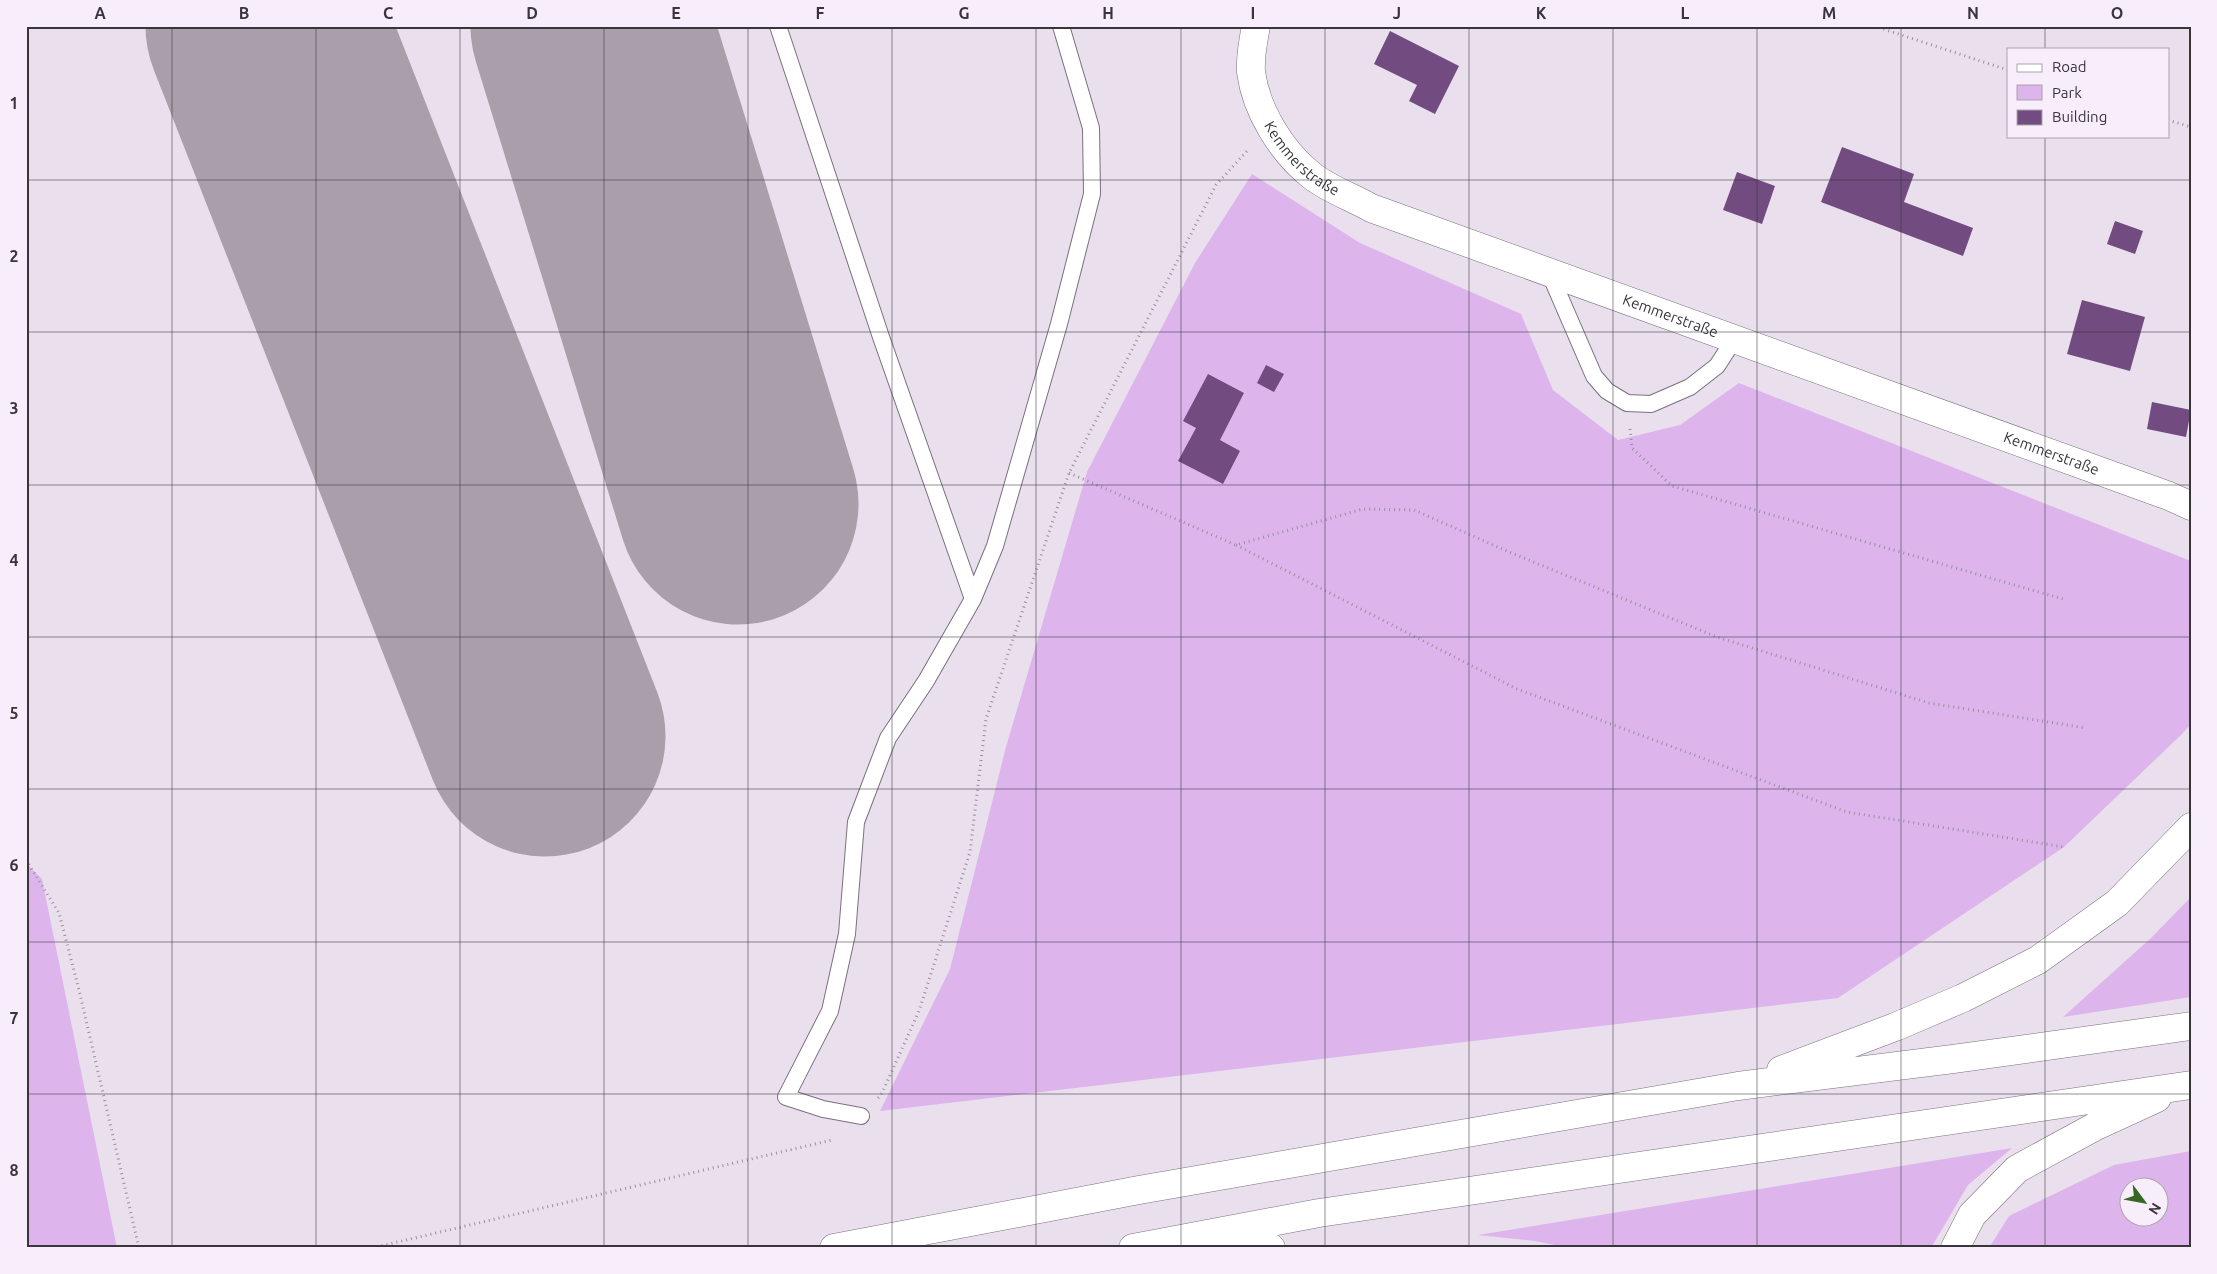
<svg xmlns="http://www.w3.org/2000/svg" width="2217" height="1274" font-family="Ubuntu,sans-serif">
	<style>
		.green { fill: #deb4ed; fill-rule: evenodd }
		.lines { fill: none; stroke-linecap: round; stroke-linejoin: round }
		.runway { stroke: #a89faa; stroke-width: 241 }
		.building { fill: #724b80 }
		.service-casing { stroke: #7a717d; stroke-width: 18 }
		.minor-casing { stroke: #7a717d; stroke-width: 29 }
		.motorway-casing { stroke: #7a717d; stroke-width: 29 }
		.path { stroke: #98919b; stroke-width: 3; stroke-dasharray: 1 4; stroke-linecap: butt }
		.service { stroke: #fff; stroke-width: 16 }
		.minor { stroke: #fff; stroke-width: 28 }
		.motorway { stroke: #fff; stroke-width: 28 }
		.grid { fill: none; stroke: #39353b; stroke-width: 1; stroke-opacity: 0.55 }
		.labels { text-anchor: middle; stroke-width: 5; stroke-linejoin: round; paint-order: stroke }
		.street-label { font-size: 15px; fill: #39353b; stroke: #f7edfb }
		.neatline { fill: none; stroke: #39353b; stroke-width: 2 }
		.grid-label { font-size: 16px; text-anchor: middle; font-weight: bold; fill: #39353b }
	</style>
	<rect width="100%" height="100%" fill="#eadfed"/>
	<path class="green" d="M1252,174L1360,243L1521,314L1553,390L1618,440L1680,425L1739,383L2191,561V724L2182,734L2064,847L1838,998L880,1111L950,969L1006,747L1087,472L1195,263Z
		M26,863L42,879L117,1248H26Z
		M2191,897V997L2063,1017L2151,938Z
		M2012,1148L1968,1185L1931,1248H1569L1535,1241L1478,1235Z
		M2191,1151V1248H1989L2009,1216L2114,1165ZM2160,1186V1216H2130V1186Z"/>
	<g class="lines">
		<path class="runway" d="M266,26L545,736
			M591,26L738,504"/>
	</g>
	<path class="building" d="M1390,31L1459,66L1435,114L1409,101L1417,85L1374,64Z
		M1842,147L1914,174L1904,202L1973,228L1963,256L1821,202Z
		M1737,172L1775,186L1762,224L1723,210Z
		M2115,221L2143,231L2135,254L2107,244Z
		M2082,300L2145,317L2130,371L2067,354Z
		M1266,365L1284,374L1274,392L1257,383Z
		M1208,374L1244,393L1220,440L1240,451L1223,484L1178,461L1196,428L1183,421Z
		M2152,402L2191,410L2186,437L2147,429Z"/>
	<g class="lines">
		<defs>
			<path id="service" d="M778,26L881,337L973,599
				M1549,272L1594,376L1607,391L1627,403L1651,404L1690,387L1717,366L1735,338
				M861,1116L823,1109L786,1097L830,1011L847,934L856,822L888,738L926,681L973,599L995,546L1059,324L1092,194L1091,128L1061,26"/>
			<g id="minor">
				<path id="s1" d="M1256,26C1253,41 1250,57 1251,72C1256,110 1281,151 1311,175C1328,189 1352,197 1371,208L2169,496L2191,506"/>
			</g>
			<path id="motorway" d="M1781,1070L1895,1027L1963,998L2038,960L2117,903L2191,827
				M1206,1244L1271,1248
				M834,1248L1139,1190L1738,1086L1953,1059L2191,1026
				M1133,1248L1319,1213L2191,1085
				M1955,1248L1972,1215L2017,1169L2096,1126L2157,1098"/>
		</defs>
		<use href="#service" class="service-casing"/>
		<use href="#minor" class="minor-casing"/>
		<use href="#motorway" class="motorway-casing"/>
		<path class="path" d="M1874,26L2008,70
			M2168,120L2191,127
			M1630,429L1632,448L1672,486L2063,599
			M1069,473L1236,545L1363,509L1414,510L1509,552L1717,637L1929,703L2086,728
			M1236,545L1517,689L1847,812L2064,847
			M26,860L59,913L79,990L139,1248
			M878,1098L882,1093L919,1011L970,852L986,719L1069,473L1216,185L1247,151
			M372,1248L832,1140"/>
		<use href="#service" class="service"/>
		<use href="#minor" class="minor"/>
		<use href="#motorway" class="motorway"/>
	</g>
	<path class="grid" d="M172,26V1248M316,26V1248M460,26V1248M604,26V1248M748,26V1248M892,26V1248M1036,26V1248M1181,26V1248M1325,26V1248M1469,26V1248M1613,26V1248M1757,26V1248M1901,26V1248M2045,26V49M2045,136V1248M26,180H2191M26,332H2191M26,485H2191M26,637H2191M26,789H2191M26,942H2191M26,1094H2191"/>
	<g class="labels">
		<g class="street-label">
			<text dy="5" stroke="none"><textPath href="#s1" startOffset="150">Kemmerstraße</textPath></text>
			<text dy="5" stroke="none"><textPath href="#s1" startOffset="555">Kemmerstraße</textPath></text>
			<text dy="5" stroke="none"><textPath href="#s1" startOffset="960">Kemmerstraße</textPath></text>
		</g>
	</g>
	<rect width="2217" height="1274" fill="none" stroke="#f7edfb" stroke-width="55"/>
	<rect x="2007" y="48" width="162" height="90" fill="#f7edfb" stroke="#aba3ae"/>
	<rect x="2017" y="64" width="25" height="8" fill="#ffffff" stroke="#aba3ae"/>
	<text x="2052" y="72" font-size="15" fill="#39353b">Road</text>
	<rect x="2017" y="85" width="25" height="15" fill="#deb4ed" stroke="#aba3ae"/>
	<text x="2052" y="98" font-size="15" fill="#39353b">Park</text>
	<rect x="2017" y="110" width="25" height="15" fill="#724b80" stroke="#aba3ae"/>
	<text x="2052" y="122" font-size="15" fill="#39353b">Building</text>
	<g transform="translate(2144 1202) rotate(122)"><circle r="24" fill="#f7edfb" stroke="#aba3ae"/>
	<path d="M0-4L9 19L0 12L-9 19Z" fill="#396624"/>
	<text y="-8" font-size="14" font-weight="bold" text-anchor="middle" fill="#39353b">N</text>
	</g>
	<rect x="28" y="28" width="2162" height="1218" class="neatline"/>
	<g class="grid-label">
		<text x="100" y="19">A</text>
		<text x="244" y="19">B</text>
		<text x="388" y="19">C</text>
		<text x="532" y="19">D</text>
		<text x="676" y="19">E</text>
		<text x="820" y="19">F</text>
		<text x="964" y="19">G</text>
		<text x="1108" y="19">H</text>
		<text x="1253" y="19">I</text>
		<text x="1397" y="19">J</text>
		<text x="1541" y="19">K</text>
		<text x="1685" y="19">L</text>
		<text x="1829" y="19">M</text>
		<text x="1973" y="19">N</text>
		<text x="2117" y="19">O</text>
		<text x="14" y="109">1</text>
		<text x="14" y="262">2</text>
		<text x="14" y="414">3</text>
		<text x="14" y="566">4</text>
		<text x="14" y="719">5</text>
		<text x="14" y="871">6</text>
		<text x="14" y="1024">7</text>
		<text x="14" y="1176">8</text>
	</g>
</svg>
